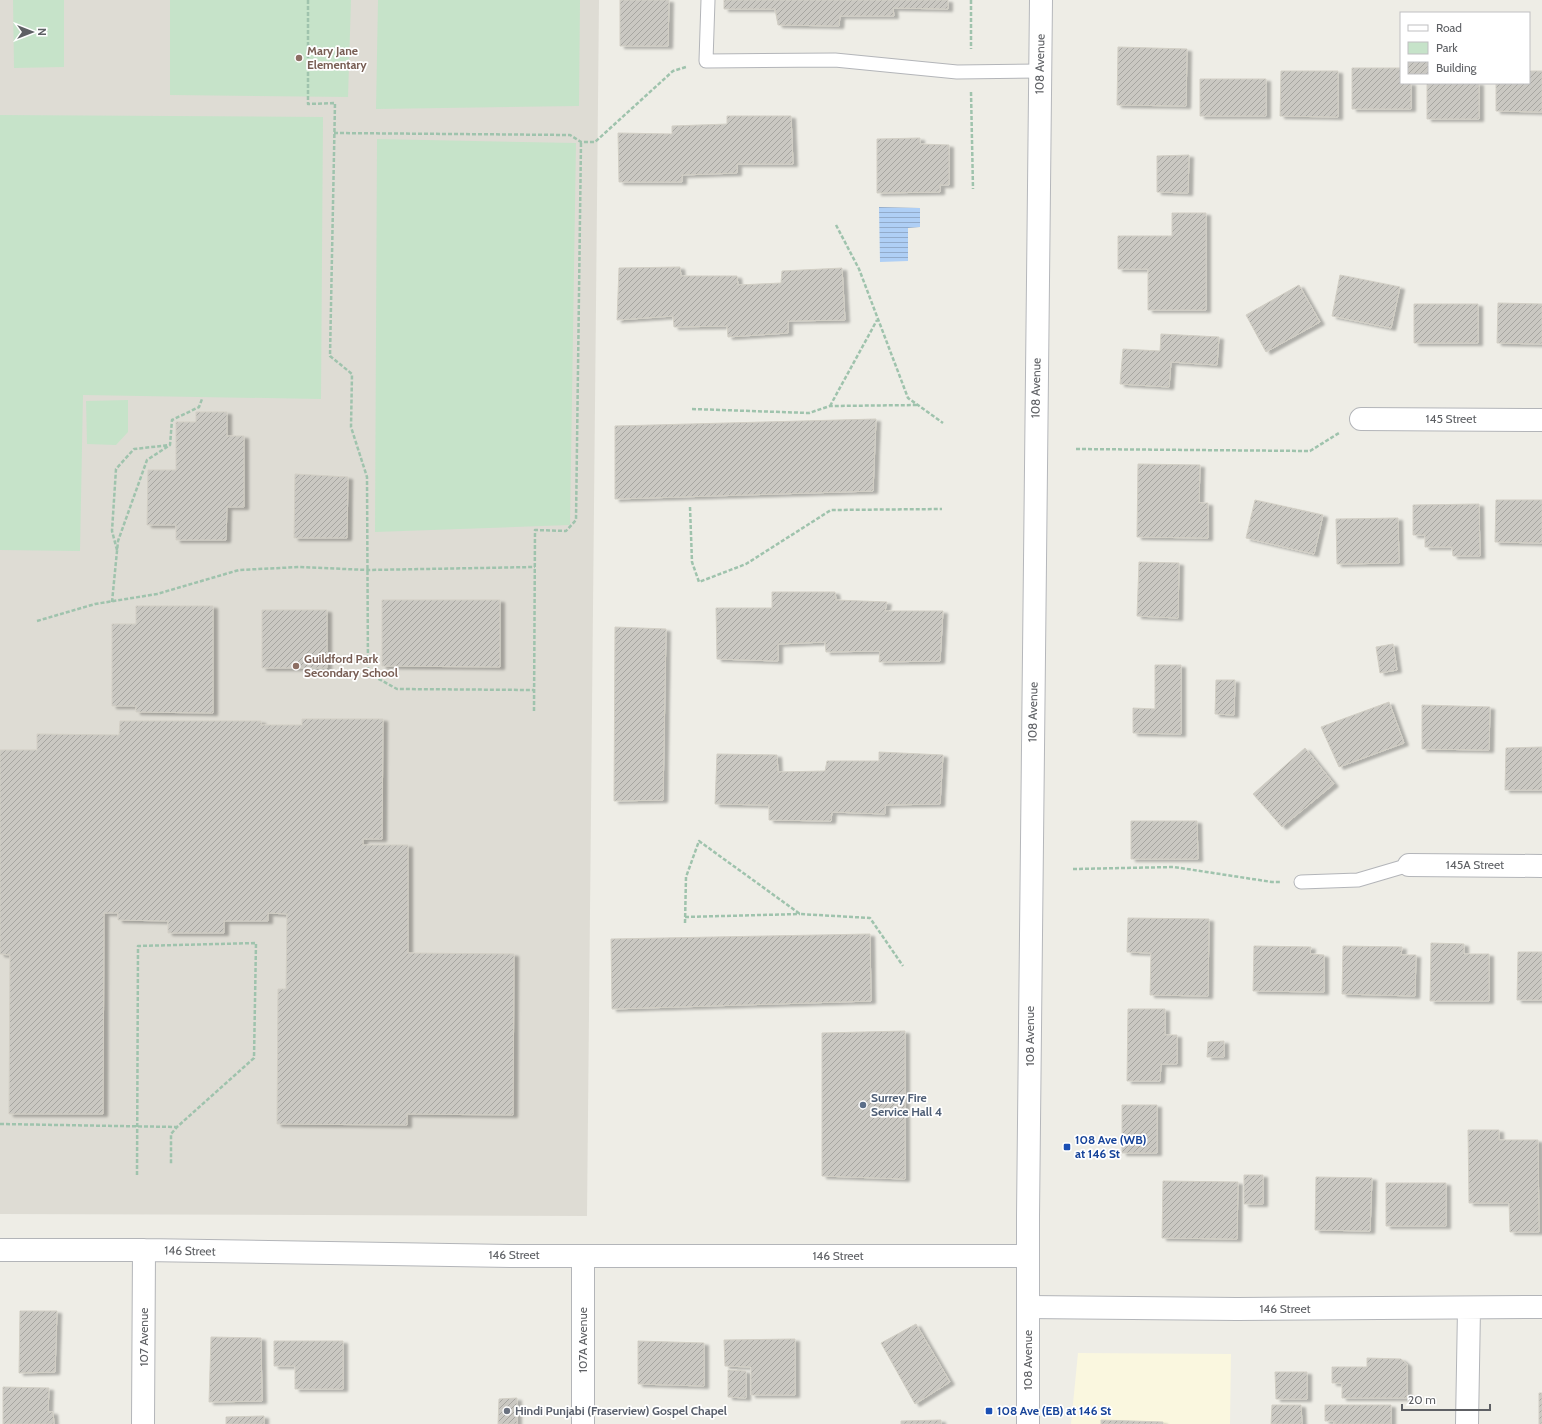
<svg xmlns="http://www.w3.org/2000/svg" width="1542" height="1424" font-family="Cabin,sans-serif">
	<style>
		.commercial { fill: #faf7df }
		.education { fill: #dedcd4 }
		.park { fill: #c6e3c9 }
		.water { fill: url(#water-rules) }
		.building { fill: url(#building-hatch); stroke: #d2cfc5; filter: url(#shadow) }
		.lines { fill: none; stroke-linecap: round; stroke-linejoin: round }
		.lane-casing { stroke: #b3b5b9; stroke-width: 15 }
		.street-casing { stroke: #b3b5b9; stroke-width: 24 }
		.secondary-casing { stroke: #b5b7bb; stroke-width: 24 }
		.path { stroke: #9fc3ad; stroke-width: 2.5; stroke-dasharray: 4 2; stroke-linecap: butt }
		.lane { stroke: #fff; stroke-width: 13 }
		.street { stroke: #fff; stroke-width: 22 }
		.secondary { stroke: #fff; stroke-width: 22 }
		.education-dot { fill: #8d6e63; stroke: #fff; stroke-width: 1.5 }
		.service-dot { fill: #5c6f8a; stroke: #fff; stroke-width: 1.5 }
		.transit-dot { fill: #1a4fb4; stroke: #fff; stroke-width: 1.5 }
		.worship-dot { fill: #6b7280; stroke: #fff; stroke-width: 1.5 }
		.labels { text-anchor: middle; stroke-width: 3.5; stroke-linejoin: round; paint-order: stroke }
		.education-label { font-size: 12px; font-weight: bold; fill: #785e54; stroke: #fff; text-anchor: start }
		.street-label { font-size: 12px; fill: #5e6064; stroke: #fff }
		.service-label { font-size: 12px; font-weight: bold; fill: #4e5e75; stroke: #fff; text-anchor: start }
		.transit-label { font-size: 12px; font-weight: bold; fill: #164399; stroke: #fff; text-anchor: start }
		.worship-label { font-size: 12px; font-weight: bold; fill: #5b616d; stroke: #fff; text-anchor: start }
	</style>
	<defs>
		<pattern id="water-rules" width="6" height="5" patternUnits="userSpaceOnUse"><rect width="6" height="5" fill="#afcff5"/><path d="M0 2.5h6" fill="none" stroke="#92abca"/></pattern>
		<pattern id="building-hatch" width="6" height="6" patternUnits="userSpaceOnUse"><rect width="6" height="6" fill="#cac8c2"/><path d="M-1 1l2-2M0 6l6-6M5 7l2-2" fill="none" stroke="#a7a6a1"/></pattern>
		<filter id="shadow"><feDropShadow dx="4.5" dy="2.5" stdDeviation="1" flood-color="#0004"/></filter>
	</defs>
	<rect width="100%" height="100%" fill="#eeede6"/>
	<path class="commercial" d="M1078,1353L1231,1354L1230,1424H1071Z"/>
	<path class="education" d="M0,0H599L587,1216L0,1214Z"/>
	<path class="park" d="M13,0H64V67L14,68Z
		M170,0H351L348,97L170,95Z
		M378,0H580L579,106L376,109Z
		M0,115L323,117L321,399L83,395L80,551L0,550Z
		M377,139L576,143L570,525L375,532Z
		M128,400V432L116,445L87,444L86,401Z"/>
	<path class="water" d="M879,207L920,208V227L908,228V261L880,262Z"/>
	<path class="building" d="M620,0H669L668,46H620Z
		M724,0H948V9L893,8L894,16H840L839,26L778,25L775,9H724Z
		M1118,47L1187,49L1186,106L1117,105Z
		M1352,68H1401V83H1411V109H1352Z
		M1281,71H1338V117L1280,116Z
		M1529,71H1542V112L1496,111V83H1529Z
		M1200,79H1266V116H1200Z
		M1427,83H1479V119H1427Z
		M727,116H791L793,164H737V173L682,175V182H619L618,133L672,134V126L727,124Z
		M920,138V144L949,145V185H940V192L877,193V139Z
		M1189,155L1188,193L1157,192V156Z
		M1172,213H1206V310H1148V269H1118V236H1172Z
		M680,267L681,276H737L738,285L781,283L782,271L842,268L845,320L788,321V333L728,337L727,326L674,327L673,316L617,320L619,268Z
		M1340,275L1400,287L1391,328L1332,316Z
		M1299,285L1320,322L1266,352L1246,315Z
		M1498,303L1542,304V344L1497,343Z
		M1414,304H1478V343H1414Z
		M1161,334L1219,337L1217,365L1171,362L1169,387L1120,384L1123,349L1160,351Z
		M196,412H227V436H244V507H227L226,540H176V525H147L148,470H176V422H196Z
		M876,419L873,491L615,499V426Z
		M1138,464L1200,465L1199,503H1208V538L1137,537Z
		M295,474L348,477L347,538H294Z
		M1255,500L1323,515L1314,554L1246,538Z
		M1496,500H1542V543L1495,542Z
		M1479,504L1480,556H1453L1452,547H1425V535H1413V505Z
		M1398,518L1399,563L1337,564L1336,519Z
		M1139,562L1179,563L1178,618L1137,616Z
		M772,592H835L836,600L887,602L885,611H943L940,661L879,662L880,651L826,652L825,642L778,644V661L717,659L716,608H772Z
		M382,600H500V667L382,666Z
		M136,606H213V713L136,712V706H112V624H136Z
		M262,610H327V668H262Z
		M615,627L666,629L663,800L614,801Z
		M1393,644L1397,670L1380,673L1376,647Z
		M1155,665H1181V734L1133,733V708L1155,709Z
		M1216,680H1235L1234,715L1215,714Z
		M1389,702L1404,743L1339,767L1321,727Z
		M1422,705L1490,707L1489,750L1422,749Z
		M302,719H383L382,839H363V845H408V953L514,954L513,1115L407,1114V1125L277,1124L278,989H286L287,914L268,913V921H224V933H168V921L118,920V913H104L103,1114H9L10,955L0,954V750H37V734L119,735L120,721H261V725H302Z
		M1542,747V790H1505L1506,748Z
		M1305,748L1334,784L1282,827L1253,794Z
		M879,752L943,755L940,804L885,805V814L832,812L831,821L769,820V805L715,804L717,754L777,755L778,772L825,771L827,761H879Z
		M1131,821H1197L1198,859H1131Z
		M1128,918L1209,919L1208,996L1150,995L1151,953L1127,952Z
		M870,934L871,1001L612,1009L611,939Z
		M1431,943L1464,944V954H1489V1001H1430Z
		M1254,946L1311,947L1310,954L1324,955V992L1253,991Z
		M1343,946L1402,947L1401,955H1416L1415,996L1342,994Z
		M1518,952H1542V1000H1517Z
		M1128,1009H1165V1035H1177V1064H1161L1160,1081H1127Z
		M905,1031V1179L822,1176V1033Z
		M1224,1041V1057H1207L1208,1042Z
		M1122,1105H1157V1153H1122Z
		M1468,1130H1499V1140H1538L1539,1232H1510L1509,1203H1469Z
		M1244,1175H1263V1204H1244Z
		M1316,1177L1372,1178L1370,1231L1315,1230Z
		M1163,1181L1238,1182L1237,1239L1162,1238Z
		M1386,1183H1446V1226H1386Z
		M20,1311H57L55,1372L19,1373Z
		M916,1324L950,1382L915,1404L881,1343Z
		M211,1337L261,1338L262,1401L209,1402Z
		M795,1339V1395H751V1367L725,1366L724,1340Z
		M274,1341H343V1389H295V1366H274Z
		M638,1341L704,1343V1386L638,1384Z
		M1367,1358L1401,1359L1407,1364V1398H1342V1383H1332V1367H1367Z
		M728,1370L746,1371V1398L728,1397Z
		M1275,1372H1307V1399H1276Z
		M3,1387L49,1388L48,1412H53L54,1424H3Z
		M1539,1393H1542V1424H1539Z
		M517,1398V1424H498L499,1399Z
		M1272,1405H1301L1302,1424H1271Z
		M1325,1405H1391V1424H1334V1421H1325Z
		M264,1416V1424H226V1417Z
		M941,1420V1424H901V1421Z
		M1101,1420L1163,1422V1424H1101Z"/>
	<g class="lines">
		<defs>
			<path id="lane" d="M708,0L706,61L835,60L957,72L1040,71
				M1301,882L1358,880L1409,865"/>
			<path id="street" d="M1361,419L1542,420
				M1409,865L1542,866
				M0,1250H144L512,1256H1028
				M583,1256V1424
				M1028,1307L1237,1309L1542,1307
				M143,1424L144,1250
				M1467,1424L1469,1309"/>
			<path id="secondary" d="M1028,1424V1216L1041,0"/>
		</defs>
		<use href="#lane" class="lane-casing"/>
		<use href="#street" class="street-casing"/>
		<use href="#secondary" class="secondary-casing"/>
		<path class="path" d="M308,0V104L335,103L330,356L352,374L351,427L367,477L368,673L397,689L534,690
			M971,0V49
			M971,92L973,189
			M334,133L570,135L581,142H595L673,71L686,67
			M836,225L859,269L908,398L943,423
			M830,406L877,320
			M692,409L809,413L830,406L918,405
			M1076,449L1310,451L1339,433
			M690,507L692,562L699,582L746,564L831,510L942,509
			M117,550L112,531L116,469L134,449L170,445
			M112,602L118,541L147,460L170,445L172,420L199,407L202,399
			M37,621L95,604L157,594L239,570L299,567L368,570L535,567
			M534,711L535,530L566,531L576,520L581,142
			M1073,869L1174,867L1272,882H1280
			M685,917L800,914
			M685,923L686,877L699,841L800,914L870,918L903,966
			M0,1124L177,1127
			M137,1175L138,946L256,943L254,1058L177,1127L171,1134V1164"/>
		<use href="#lane" class="lane"/>
		<use href="#street" class="street"/>
		<use href="#secondary" class="secondary"/>
	</g>
	<g class="education-dot">
		<circle cx="299" cy="58" r="4"/>
		<circle cx="296" cy="666" r="4"/>
	</g>
	<circle class="service-dot" cx="863" cy="1105" r="4"/>
	<g class="transit-dot">
		<rect x="1063" y="1143" width="8" height="8" rx="2"/>
		<rect x="985" y="1407" width="8" height="8" rx="2"/>
	</g>
	<circle class="worship-dot" cx="507" cy="1411" r="4"/>
	<g class="labels">
		<g class="education-label">
			<text x="307" y="55">Mary Jane<tspan x="307" dy="14">Elementary</tspan></text>
			<text x="304" y="663">Guildford Park<tspan x="304" dy="14">Secondary School</tspan></text>
		</g>
		<g class="street-label">
			<text transform="translate(1040 64) rotate(-89)" y="4">108 Avenue</text>
			<text transform="translate(1036 388) rotate(-89)" y="4">108 Avenue</text>
			<text x="1451" y="423">145 Street</text>
			<text transform="translate(1033 712) rotate(-89)" y="4">108 Avenue</text>
			<text x="1475" y="869">145A Street</text>
			<text transform="translate(1030 1036) rotate(-90)" y="4">108 Avenue</text>
			<text transform="translate(190 1251) rotate(1)" y="4">146 Street</text>
			<text x="514" y="1259">146 Street</text>
			<text x="838" y="1260">146 Street</text>
			<text x="1285" y="1313">146 Street</text>
			<text transform="translate(144 1337) rotate(-90)" y="4">107 Avenue</text>
			<text transform="translate(583 1340) rotate(-90)" y="4">107A Avenue</text>
			<text transform="translate(1028 1360) rotate(-90)" y="4">108 Avenue</text>
		</g>
		<g class="service-label">
			<text x="871" y="1102">Surrey Fire<tspan x="871" dy="14">Service Hall 4</tspan></text>
		</g>
		<g class="transit-label">
			<text x="1075" y="1144">108 Ave (WB)<tspan x="1075" dy="14">at 146 St</tspan></text>
			<text x="997" y="1415">108 Ave (EB) at 146 St</text>
		</g>
		<g class="worship-label">
			<text x="515" y="1415">Hindi Punjabi (Fraserview) Gospel Chapel</text>
		</g>
	</g>
	<rect x="1400" y="12" width="130" height="72" fill="#ffffff" stroke="#bfbfc1"/>
	<rect x="1408" y="25" width="20" height="6" fill="#ffffff" stroke="#bfbfc1"/>
	<text x="1436" y="32" font-size="12" fill="#5e6064">Road</text>
	<rect x="1408" y="42" width="20" height="12" fill="#c6e3c9" stroke="#bfbfc1"/>
	<text x="1436" y="52" font-size="12" fill="#5e6064">Park</text>
	<rect x="1408" y="62" width="20" height="12" fill="url(#building-hatch)" stroke="#bfbfc1"/>
	<text x="1436" y="72" font-size="12" fill="#5e6064">Building</text>
	<g transform="translate(32 32) rotate(90)" stroke="#ffffff" stroke-width="3" paint-order="stroke">
	<path d="M0-3L7 15L0 10L-7 15Z" fill="#5e6064"/>
	<text y="-6" font-size="11" font-weight="bold" text-anchor="middle" fill="#5e6064">N</text>
	</g>
	<path d="M1402 1404v6h88v-6" fill="none" stroke="#5e6064" stroke-width="2"/>
	<text x="1408" y="1404" font-size="12" fill="#5e6064" stroke="#ffffff" stroke-width="3" paint-order="stroke">20 m</text>
</svg>
